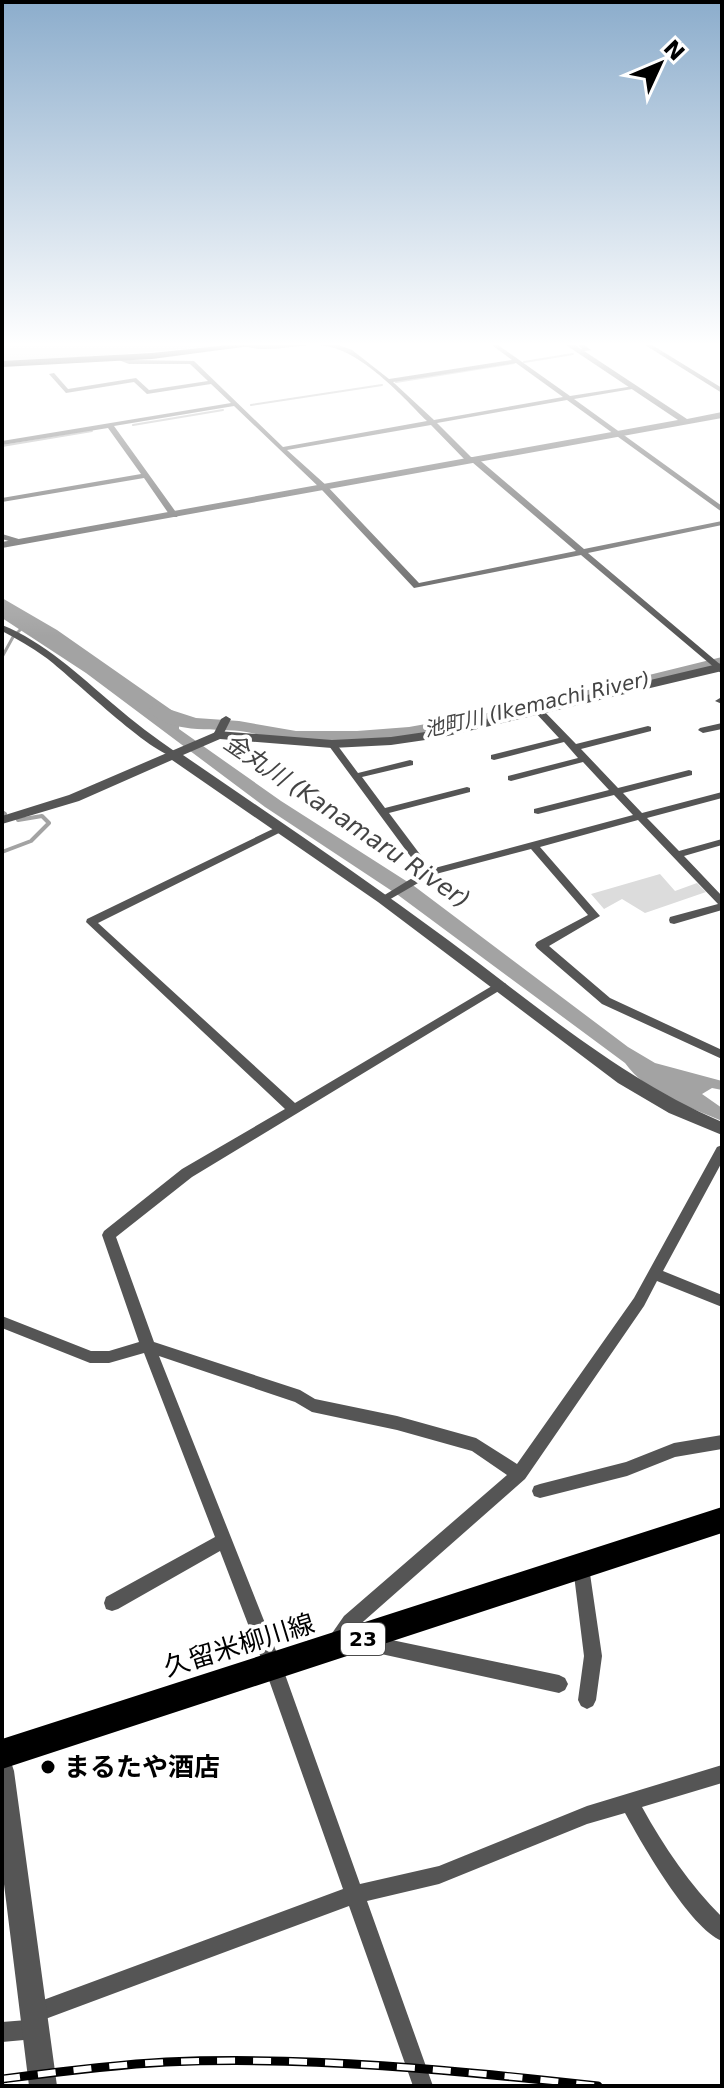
<svg xmlns="http://www.w3.org/2000/svg" width="724" height="2088" font-family="'DejaVu Sans','Noto Sans JP',sans-serif">
	<style>
		.green { fill: #dcdcdc }
		.water { fill: #a3a3a3 }
		.lines { fill: none; stroke-linecap: round; stroke-linejoin: round }
		.stream-far2 { stroke: #a3a3a3; stroke-width: 2 }
		.stream-far1 { stroke: #a3a3a3; stroke-width: 3 }
		.stream { stroke: #a3a3a3; stroke-width: 4 }
		.river { fill: #a3a3a3; fill-rule: evenodd }
		.minor { fill: #555; fill-rule: evenodd }
		.tertiary { fill: #555; fill-rule: evenodd }
		.primary { fill: #000; fill-rule: evenodd }
		.rail-casing { stroke: #000; stroke-width: 9 }
		.rail { stroke: #fff; stroke-width: 6; stroke-dasharray: 18; stroke-linecap: butt }
		.poi-dot { fill: #000; stroke: #fff; stroke-width: 3 }
		.labels { text-anchor: middle; stroke-width: 8; stroke-linejoin: round; paint-order: stroke }
		.far-water-label { font-size: 20px; font-style: italic; fill: #444; stroke: #fff }
		.shield { fill: #fff; stroke: #4c4c4c; stroke-width: 2 }
		.shield-label { font-size: 20px; font-weight: bold; fill: #000 }
		.water-label { font-size: 24px; font-style: italic; fill: #444; stroke: #fff }
		.near-street-label { font-size: 26px; fill: #000; stroke: #fff }
		.near-poi-label { font-size: 26px; font-weight: bold; fill: #000; stroke: #fff; text-anchor: start }
	</style>
	<rect width="100%" height="100%" fill="#fff"/>
	<path class="green" d="M2,345H239L2,363Z
		M660,874L675,891L697,883L706,892L645,913L622,899L604,909L591,894Z"/>
	<path class="water" d="M2,598L57,630L180,716L184,724L179,726V729L281,801L414,886L628,1047L655,1063L722,1081V1090L712,1088L702,1094L722,1108V1121C688,1106 647,1094 625,1063L398,895L265,807L86,673L2,618Z"/>
	<g class="lines">
		<path class="stream-far2" d="M524,362L573,354
			M396,382L514,363
			M251,405L382,385
			M133,425L223,410
			M2,446L92,431"/>
		<path class="stream-far1" d="M2,657L13,637L23,627"/>
		<path class="stream" d="M2,812L5,814
			M2,852L31,841L49,823L42,816L18,820"/>
		<path class="river" d="M722,657V667C586,701 447,746 305,742C283,742 262,734 240,731C211,728 169,734 148,710L156,705L196,718L239,721L296,731H357L409,727L515,708Z"/>
		<path class="minor" d="M242,345H339L352,350L389,379L512,360L492,345H498L570,396L634,386L635,387L632,389L574,399L722,506V512L567,400L437,423L471,457H476L584,549L722,521V525L588,553L722,666V674L581,555L414,588L322,490L234,406L114,426L178,515L177,517H171L144,478L2,502V498L141,474L108,428L2,445V441L231,403L211,384L147,394L134,382L66,393L49,374L54,373L68,389L136,378L149,390L208,381L190,364H129L116,359V357L130,360L194,361L283,447L427,421C400,394 357,345 316,345C292,345 265,354 242,345ZM516,363L563,397L434,420L393,382ZM431,425L467,462H472L576,551L419,583L327,486L287,450Z
			M578,345H584L591,350L579,352V350L582,349Z
			M645,345H652L722,388V393Z
			M2,534L22,540L23,542L19,544L2,539Z
			M2,625C44,642 79,675 113,704C134,722 155,738 177,753V757C154,758 70,675 45,657C31,647 17,639 2,631Z
			M720,698H722V704L715,701Z
			M538,707L541,708L576,744L648,726L651,727V731L581,749L618,788L689,770L692,771V775L623,793L642,813L722,792V798L647,818L679,851L722,839V845L684,856L722,896V910L674,924L670,923L669,920L670,917L718,904L638,820L540,847L600,916L549,946L610,998L722,1050V1059L602,1004L537,948L535,945L537,942L588,915L531,849L432,875L387,901H379L378,899L422,872L329,746V742H335L358,773L410,760L413,761V765L362,777L385,808L467,787L470,788V792L389,813L431,869L633,815L614,795L538,814L534,813V809L609,790L583,762L511,781L508,780V776L578,758L564,742L494,760L491,759V755L559,738L533,710Z
			M226,716L231,719L223,735L218,738L215,737L213,735L221,719Z
			M722,723V729L703,733L698,730L700,728Z
			M279,826L284,829L283,831L98,923L295,1103L497,983H505L507,986L192,1177L116,1237L154,1342L300,1390L315,1399L397,1416L476,1438L517,1464L634,1298L717,1147L722,1145V1162L663,1271L722,1295V1307L657,1281L644,1306L525,1479L356,1628L342,1645L336,1647L330,1645L328,1639L344,1616L507,1475L472,1451L397,1430L312,1412L295,1402L159,1356L282,1666L360,1884L439,1866L587,1806L722,1765V1783L642,1807C664,1847 690,1885 722,1917V1941C690,1928 642,1844 625,1813L587,1824L439,1884L367,1901L433,2086H413L349,1906L40,2021L45,2029L42,2036L35,2039L2,2042V2022L27,2020L24,2013L27,2006L343,1889L264,1666L220,1551L118,1609L112,1611L106,1609L104,1603L106,1597L215,1537L144,1353L109,1363H90L2,1328V1316L91,1351H109L139,1342L102,1235L104,1231L182,1169L285,1109L86,922L87,919Z
			M722,1435V1449L675,1457L627,1476L540,1498L534,1496L532,1491L534,1486L540,1484L626,1462L674,1443Z
			M581,1559L587,1561L589,1567L602,1656L596,1700L593,1706L587,1709L581,1706L578,1700L584,1656L573,1567L575,1561Z
			M363,1634L559,1675L565,1678L568,1684L565,1690L559,1693L363,1650L357,1648L355,1642L357,1636Z"/>
		<path class="tertiary" d="M566,345H575L687,419L722,412V418L2,548V542L678,420Z
			M722,663V671L439,738L391,745L332,748L220,739L183,755C272,816 361,876 448,940C536,1005 621,1079 722,1122V1135L669,1113L618,1083L378,902L172,760L79,801L2,824V816L69,795L218,731L332,740L391,737L439,730Z
			M2,1759L11,1762L14,1771L57,2086H29L2,1868Z"/>
		<path class="primary" d="M229,345H258L152,359L2,367V361L152,353Z
			M722,1507V1533L2,1769V1739Z"/>
		<defs>
			<path id="rail" d="M2,2079C57,2072 111,2065 166,2062C310,2056 455,2070 598,2086"/>
		</defs>
		<use href="#rail" class="rail-casing"/>
		<use href="#rail" class="rail"/>
	</g>
	<linearGradient id="sky" x2="0" y2="1"><stop stop-color="#8cadcc"/><stop offset="0.54" stop-color="#fff"/><stop offset="1" stop-color="#fff" stop-opacity="0"/></linearGradient>
	<rect width="724" height="637" fill="url(#sky)"/>
	<circle class="poi-dot" cx="48" cy="1767" r="8"/>
	<g class="labels">
		<g class="far-water-label">
			<text transform="translate(537 704) rotate(-13)" y="7">池町川 (Ikemachi River)</text>
		</g>
		<rect class="shield" x="341" y="1623" width="44" height="32" rx="6"/>
		<g class="shield-label">
			<text x="363" y="1646">23</text>
		</g>
		<g class="water-label">
			<text transform="translate(347 821) rotate(34)" y="8">金丸川 (Kanamaru River)</text>
		</g>
		<g class="near-street-label">
			<text transform="translate(239 1645) rotate(-17)" y="9">久留米柳川線</text>
		</g>
		<g class="near-poi-label">
			<text x="64" y="1776">まるたや酒店</text>
		</g>
	</g>
	<rect width="724" height="2088" fill="none" stroke="#000000" stroke-width="8"/>
	<g transform="translate(660 64) rotate(46)" stroke="#ffffff" stroke-width="6" paint-order="stroke">
	<path d="M0-6L14 30L0 20L-14 30Z" fill="#000000"/>
	<text y="-12" font-size="22" font-weight="bold" text-anchor="middle" fill="#000000">N</text>
	</g>
</svg>
